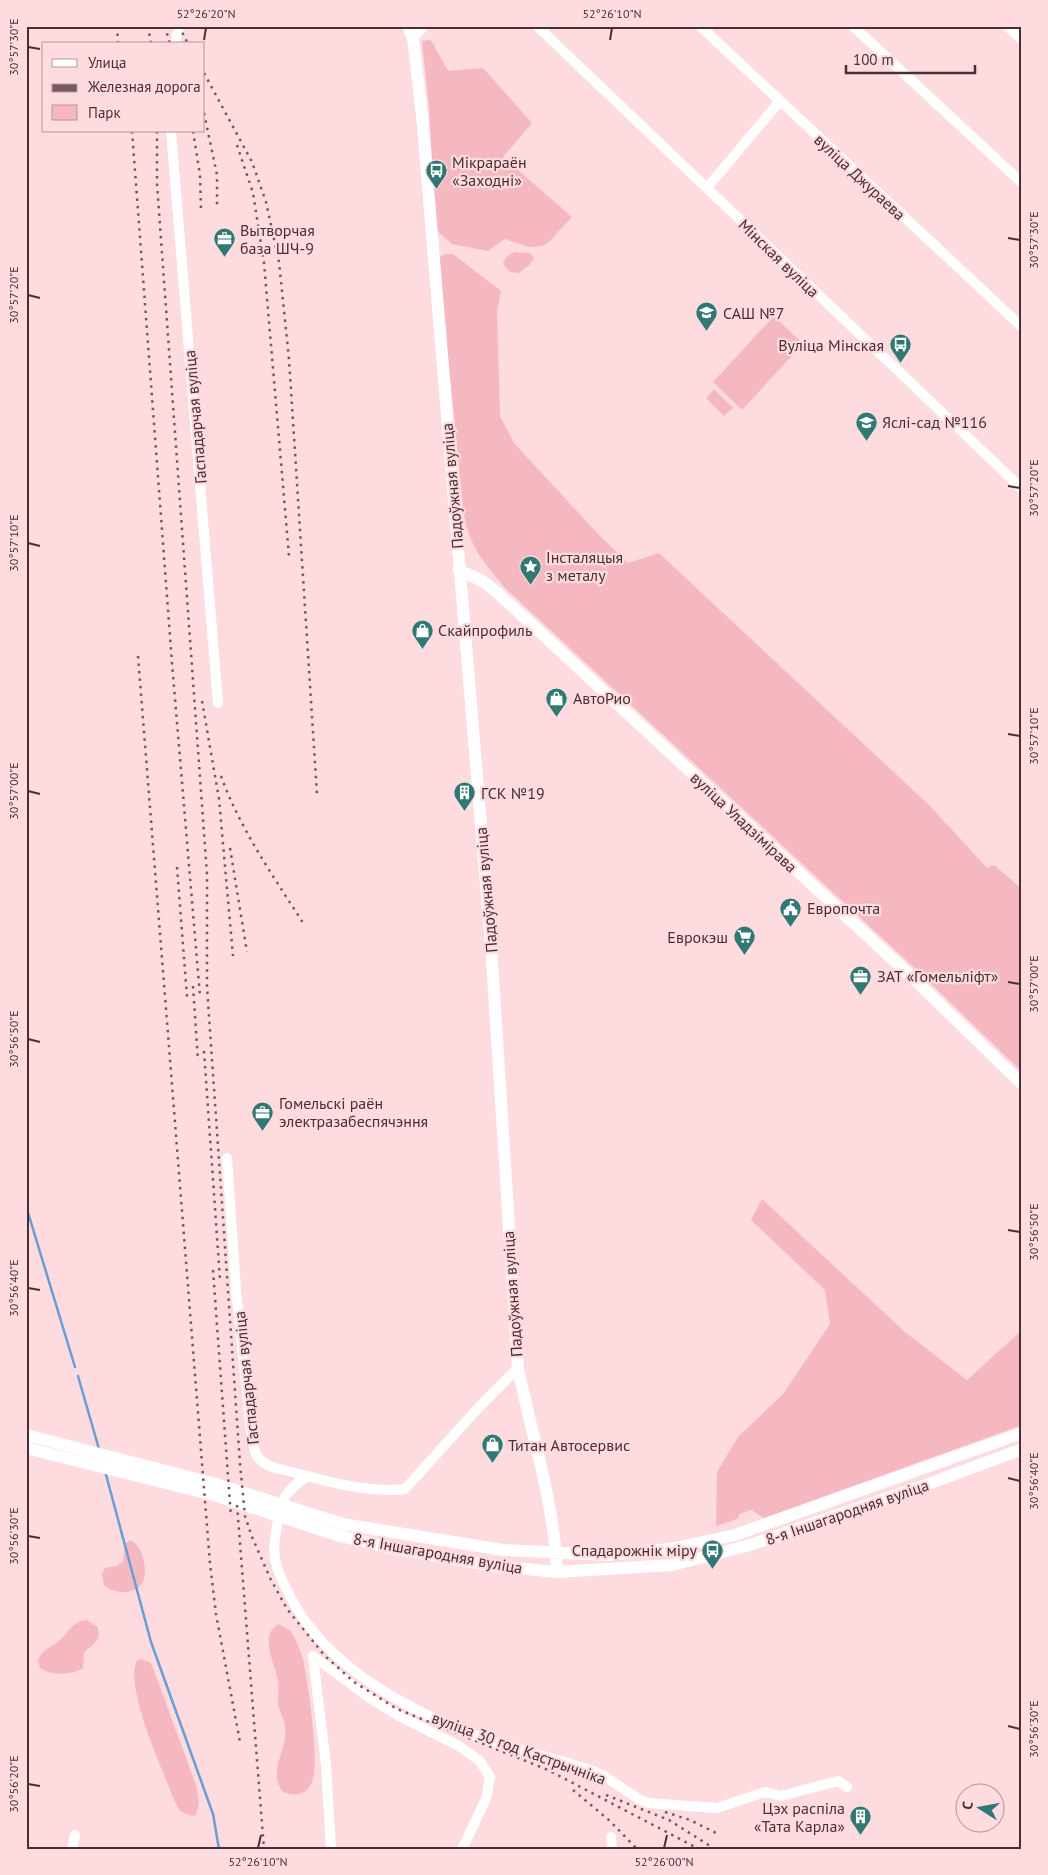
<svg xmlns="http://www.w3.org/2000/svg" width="1048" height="1875" font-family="'PT Sans',sans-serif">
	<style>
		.green { fill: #f6b8c0 }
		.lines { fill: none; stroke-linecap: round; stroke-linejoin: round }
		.stream { stroke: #679ed6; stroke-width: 2.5 }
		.minor { stroke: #fff; stroke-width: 10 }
		.major { stroke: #fff; stroke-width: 12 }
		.rail { stroke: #745a5e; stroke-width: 2.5; stroke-dasharray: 2.5 5; stroke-linecap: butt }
		.ticks { fill: none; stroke: #473033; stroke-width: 2 }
		.labels { text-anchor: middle; stroke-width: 4.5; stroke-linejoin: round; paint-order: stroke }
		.poi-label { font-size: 16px; fill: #473033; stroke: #fedbdf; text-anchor: start }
		.street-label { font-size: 16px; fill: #473033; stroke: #fedbdf }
		.neatline { fill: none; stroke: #473033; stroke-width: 2 }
		.ticks-label { font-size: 12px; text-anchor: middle; fill: #473033 }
	</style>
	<rect width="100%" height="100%" fill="#fedbdf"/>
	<path class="green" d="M431,40L448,71L483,68L532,123L503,157L572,217L549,242L542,246L529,247L505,239L488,251L452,244L436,230L429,108L422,41Z
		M514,252L530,253L534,258L529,265L519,273L510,272L503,264L506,257Z
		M445,254H453L501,291L497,311L500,416L514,443L598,534L628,563L659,553L929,805L987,868L994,865L1022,889V1072L921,974L505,588C484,562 470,548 464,515L438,258Z
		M774,316L803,344L742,410L713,382Z
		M714,389L733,408L724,416L706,398Z
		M762,1199L905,1332L967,1380L1022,1330V1425L764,1518L751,1510L740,1514L737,1519L716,1526L717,1472L738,1437L783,1394L830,1324L825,1290L751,1220Z
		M130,1540C143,1544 148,1571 143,1582C135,1596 114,1594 104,1585L102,1575L105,1568L117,1566L123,1561L125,1544Z
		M86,1620L97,1626C103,1641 93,1643 84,1653L83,1668C73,1675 50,1676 40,1668L38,1661C42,1648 52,1648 61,1639C70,1631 72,1622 86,1620Z
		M279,1624L291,1631C296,1640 300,1649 303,1659C308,1681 320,1763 312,1782C307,1795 295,1797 283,1792C266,1771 289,1749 285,1726C284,1718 279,1712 278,1704C278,1696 279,1688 278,1681C275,1664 258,1635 279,1624Z
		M140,1659L150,1662L153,1668L196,1785L199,1803L196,1815L191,1816L180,1811L175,1802C163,1770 126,1693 136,1662Z"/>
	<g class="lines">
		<path class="stream" d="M26,1206L75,1367
			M78,1376L99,1449
			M105,1471L151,1642L213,1814L219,1849"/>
		<path class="minor" d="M537,26L1022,489
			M700,26L1022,327
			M853,26L1022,183
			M1007,26L1022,40
			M413,38L424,26
			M175,44L179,26
			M171,131L218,703
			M707,188L779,102
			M227,1158L236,1290L251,1431C254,1450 253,1459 272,1467C314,1477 362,1494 405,1489L480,1406L518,1368
			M309,1476C279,1492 280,1508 275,1538C271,1560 280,1577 290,1596C327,1671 421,1718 498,1743C529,1753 562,1760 593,1771C613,1778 628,1796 648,1803L717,1808L765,1792L781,1796L838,1781L847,1787
			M313,1656L371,1699L399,1716L459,1746L480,1761L490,1777L486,1799L462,1849
			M313,1656L326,1765L331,1849
			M611,1837L612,1849
			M72,1849L75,1835"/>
		<path class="major" d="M408,26L413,38L422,115L491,945L518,1368C532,1437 554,1501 557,1572
			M459,570L484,582L500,595L915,980L1022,1084
			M26,1435L216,1484L343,1524L503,1550L608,1555L670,1549L735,1535L1022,1433
			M26,1448L214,1495L340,1536L387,1547L494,1566L557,1572L672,1565L750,1545L923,1486L1022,1449"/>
		<path class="rail" d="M117,26L118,44
			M148,26L151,44
			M165,26L170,44
			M179,26L188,44
			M204,73L252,162L266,202L279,262L289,359L317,794
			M204,113L217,175V207
			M132,131L172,663L200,996
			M157,131V184L207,874V987L240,1464L245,1516L252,1537L270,1578L287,1609L325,1656L354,1682L397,1709L548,1770L699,1849
			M193,131L200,175L201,208
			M237,145L253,193L264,263L289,556
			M138,656L210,1564L216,1614L240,1742
			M202,701L219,799L233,956
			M221,776C241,831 274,877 305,926
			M230,848L247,952
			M177,867L187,997
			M193,986L198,1061
			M204,1051L220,1280
			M213,1270L231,1517
			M237,1505L264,1849
			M573,1790L610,1821L637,1849
			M606,1795L669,1820L715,1849
			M665,1812L690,1820L718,1834"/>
	</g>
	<path class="ticks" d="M204,40L206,28M610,40L612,28M28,47L40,49M1008,238L1020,240M28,295L40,298M1008,486L1020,488M28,543L40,546M1008,734L1020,736M28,791L40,794M1008,982L1020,984M28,1039L40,1042M1008,1230L1020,1232M28,1288L40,1290M1008,1478L1020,1481M28,1536L40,1538M1008,1726L1020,1729M28,1784L40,1786M258,1848L261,1835M664,1848L667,1835"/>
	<defs>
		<symbol id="bus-pin" viewBox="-11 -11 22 30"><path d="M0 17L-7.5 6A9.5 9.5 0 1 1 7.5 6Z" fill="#2f7873" stroke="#fedbdf"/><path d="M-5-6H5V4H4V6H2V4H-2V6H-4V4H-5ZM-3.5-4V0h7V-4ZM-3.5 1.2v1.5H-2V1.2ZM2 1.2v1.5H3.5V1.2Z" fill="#fff"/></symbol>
		<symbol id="office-pin" viewBox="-11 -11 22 30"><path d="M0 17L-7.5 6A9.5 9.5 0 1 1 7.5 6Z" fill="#2f7873" stroke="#fedbdf"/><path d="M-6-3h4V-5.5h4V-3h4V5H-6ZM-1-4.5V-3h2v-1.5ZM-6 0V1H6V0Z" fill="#fff"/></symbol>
		<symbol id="school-pin" viewBox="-11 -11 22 30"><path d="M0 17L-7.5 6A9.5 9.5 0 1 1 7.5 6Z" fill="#2f7873" stroke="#fedbdf"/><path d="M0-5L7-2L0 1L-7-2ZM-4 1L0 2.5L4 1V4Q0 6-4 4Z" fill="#fff"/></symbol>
		<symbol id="sight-pin" viewBox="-11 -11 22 30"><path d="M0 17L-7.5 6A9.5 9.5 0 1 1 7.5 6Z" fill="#2f7873" stroke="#fedbdf"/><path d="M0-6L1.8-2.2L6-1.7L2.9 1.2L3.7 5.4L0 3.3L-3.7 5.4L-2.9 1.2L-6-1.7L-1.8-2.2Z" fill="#fff"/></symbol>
		<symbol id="shop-pin" viewBox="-11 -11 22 30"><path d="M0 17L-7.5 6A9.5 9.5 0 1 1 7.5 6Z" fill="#2f7873" stroke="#fedbdf"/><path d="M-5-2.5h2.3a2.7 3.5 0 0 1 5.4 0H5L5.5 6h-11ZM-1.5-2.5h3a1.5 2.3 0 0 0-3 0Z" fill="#fff"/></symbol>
		<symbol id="building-pin" viewBox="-11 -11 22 30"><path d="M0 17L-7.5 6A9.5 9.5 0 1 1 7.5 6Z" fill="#2f7873" stroke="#fedbdf"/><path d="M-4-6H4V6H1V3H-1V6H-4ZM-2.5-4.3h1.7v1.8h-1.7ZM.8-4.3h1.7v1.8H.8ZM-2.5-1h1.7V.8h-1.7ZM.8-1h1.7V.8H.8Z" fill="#fff"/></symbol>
		<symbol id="civic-pin" viewBox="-11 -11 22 30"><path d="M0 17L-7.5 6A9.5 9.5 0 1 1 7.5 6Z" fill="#2f7873" stroke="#fedbdf"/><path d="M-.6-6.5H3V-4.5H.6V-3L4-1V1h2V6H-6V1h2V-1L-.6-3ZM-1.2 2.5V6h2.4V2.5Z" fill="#fff"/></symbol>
		<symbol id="supermarket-pin" viewBox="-11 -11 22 30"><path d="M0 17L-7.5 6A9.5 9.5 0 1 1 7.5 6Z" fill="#2f7873" stroke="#fedbdf"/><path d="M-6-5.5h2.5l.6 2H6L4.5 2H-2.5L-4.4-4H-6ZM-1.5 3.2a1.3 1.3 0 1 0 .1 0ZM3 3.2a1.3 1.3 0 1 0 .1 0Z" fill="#fff"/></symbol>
	</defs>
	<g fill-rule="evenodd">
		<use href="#bus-pin" x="424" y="158" width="25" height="34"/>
		<use href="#office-pin" x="212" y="226" width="25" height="34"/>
		<use href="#school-pin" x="694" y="300" width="25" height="34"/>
		<use href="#bus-pin" x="888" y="332" width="25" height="34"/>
		<use href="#school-pin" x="854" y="410" width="25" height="34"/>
		<use href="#sight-pin" x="518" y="554" width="25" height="34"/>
		<use href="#shop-pin" x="410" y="618" width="25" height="34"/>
		<use href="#shop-pin" x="544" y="686" width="25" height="34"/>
		<use href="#building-pin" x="452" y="780" width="25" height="34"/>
		<use href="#civic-pin" x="778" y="896" width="25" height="34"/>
		<use href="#supermarket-pin" x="732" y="924" width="25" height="34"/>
		<use href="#office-pin" x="848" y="964" width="25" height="34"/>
		<use href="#office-pin" x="250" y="1100" width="25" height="34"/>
		<use href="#shop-pin" x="480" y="1432" width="25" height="34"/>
		<use href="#bus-pin" x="700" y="1538" width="25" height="34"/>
		<use href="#building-pin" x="848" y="1804" width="25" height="34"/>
	</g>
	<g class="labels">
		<g class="poi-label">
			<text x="452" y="168">Мікрараён<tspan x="452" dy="18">«Заходні»</tspan></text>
			<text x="240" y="236">Вытворчая<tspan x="240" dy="18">база ШЧ-9</tspan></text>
			<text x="723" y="319">САШ №7</text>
			<text x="884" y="351" text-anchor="end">Вуліца Мінская</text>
			<text x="882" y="428">Яслі-сад №116</text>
			<text x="546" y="563">Інсталяцыя<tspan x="546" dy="18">з металу</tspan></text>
			<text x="438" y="636">Скайпрофиль</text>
			<text x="573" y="704">АвтоРио</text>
			<text x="481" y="799">ГСК №19</text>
			<text x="807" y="914">Европочта</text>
			<text x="728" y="943" text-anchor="end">Еврокэш</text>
			<text x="877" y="982">ЗАТ «Гомельліфт»</text>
			<text x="279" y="1109">Гомельскі раён<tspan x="279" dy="18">электразабеспячэння</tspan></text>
			<text x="508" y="1451">Титан Автосервис</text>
			<text x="697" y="1556" text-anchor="end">Спадарожнік міру</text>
			<text x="845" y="1814" text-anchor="end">Цэх распіла<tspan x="845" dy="18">«Тата Карла»</tspan></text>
		</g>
		<g class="street-label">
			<text transform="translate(860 177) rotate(43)" y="6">вуліца Джураева</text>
			<text transform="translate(779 258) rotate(44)" y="6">Мінская вуліца</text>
			<text transform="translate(195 417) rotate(-95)" y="6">Гаспадарчая вуліца</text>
			<text transform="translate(452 486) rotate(-95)" y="6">Падоўжная вуліца</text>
			<text transform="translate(744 822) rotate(43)" y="6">вуліца Уладзімірава</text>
			<text transform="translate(486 890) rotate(-95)" y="6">Падоўжная вуліца</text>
			<text transform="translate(512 1294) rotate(-94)" y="6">Падоўжная вуліца</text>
			<text transform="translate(246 1378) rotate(-96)" y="6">Гаспадарчая вуліца</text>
			<text transform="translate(847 1512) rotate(-19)" y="6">8-я Іншагародняя вуліца</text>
			<text transform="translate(438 1553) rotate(10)" y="6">8-я Іншагародняя вуліца</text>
			<text transform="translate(519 1748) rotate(20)" y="6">вуліца 30 год Кастрычніка</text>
		</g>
	</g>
	<rect width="1048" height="1875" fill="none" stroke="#fedbdf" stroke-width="55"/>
	<rect x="42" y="42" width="162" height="90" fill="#fedbdf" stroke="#b5979a"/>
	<rect x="52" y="59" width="25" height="8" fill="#ffffff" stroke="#b5979a"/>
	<text x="88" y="68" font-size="15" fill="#473033">Улица</text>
	<rect x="52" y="84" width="25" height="8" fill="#745a5e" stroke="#b5979a"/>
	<text x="88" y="92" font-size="15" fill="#473033">Железная дорога</text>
	<rect x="52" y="105" width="25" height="15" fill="#f6b8c0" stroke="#b5979a"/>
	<text x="88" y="118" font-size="15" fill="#473033">Парк</text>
	<g transform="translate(980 1808) rotate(281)"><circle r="24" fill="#fedbdf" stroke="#b5979a"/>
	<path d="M0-4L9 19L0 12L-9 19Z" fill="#2f7873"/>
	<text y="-8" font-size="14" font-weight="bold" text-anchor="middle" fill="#473033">С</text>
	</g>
	<path d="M846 65v8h129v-8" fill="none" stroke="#473033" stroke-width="2.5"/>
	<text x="853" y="65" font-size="15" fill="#473033" stroke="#fedbdf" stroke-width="4" paint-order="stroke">100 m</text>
	<rect x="28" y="28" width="992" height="1820" class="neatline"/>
	<g class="ticks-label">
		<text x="206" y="18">52°26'20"N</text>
		<text x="612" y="18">52°26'10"N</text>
		<text transform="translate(14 47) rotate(-90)" y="4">30°57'30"E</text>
		<text transform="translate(1034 240) rotate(-90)" y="4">30°57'30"E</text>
		<text transform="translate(14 295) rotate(-90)" y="4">30°57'20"E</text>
		<text transform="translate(1034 488) rotate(-90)" y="4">30°57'20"E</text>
		<text transform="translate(14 543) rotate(-90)" y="4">30°57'10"E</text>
		<text transform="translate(1034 736) rotate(-90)" y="4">30°57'10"E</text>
		<text transform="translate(14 791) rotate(-90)" y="4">30°57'00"E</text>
		<text transform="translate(1034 984) rotate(-90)" y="4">30°57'00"E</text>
		<text transform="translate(14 1039) rotate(-90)" y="4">30°56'50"E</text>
		<text transform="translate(1034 1232) rotate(-90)" y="4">30°56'50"E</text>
		<text transform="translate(14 1288) rotate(-90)" y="4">30°56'40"E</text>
		<text transform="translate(1034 1481) rotate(-90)" y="4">30°56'40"E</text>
		<text transform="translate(14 1536) rotate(-90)" y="4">30°56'30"E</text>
		<text transform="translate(1034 1729) rotate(-90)" y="4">30°56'30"E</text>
		<text transform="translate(14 1784) rotate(-90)" y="4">30°56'20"E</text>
		<text x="258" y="1866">52°26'10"N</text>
		<text x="664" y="1866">52°26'00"N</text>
	</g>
</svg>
